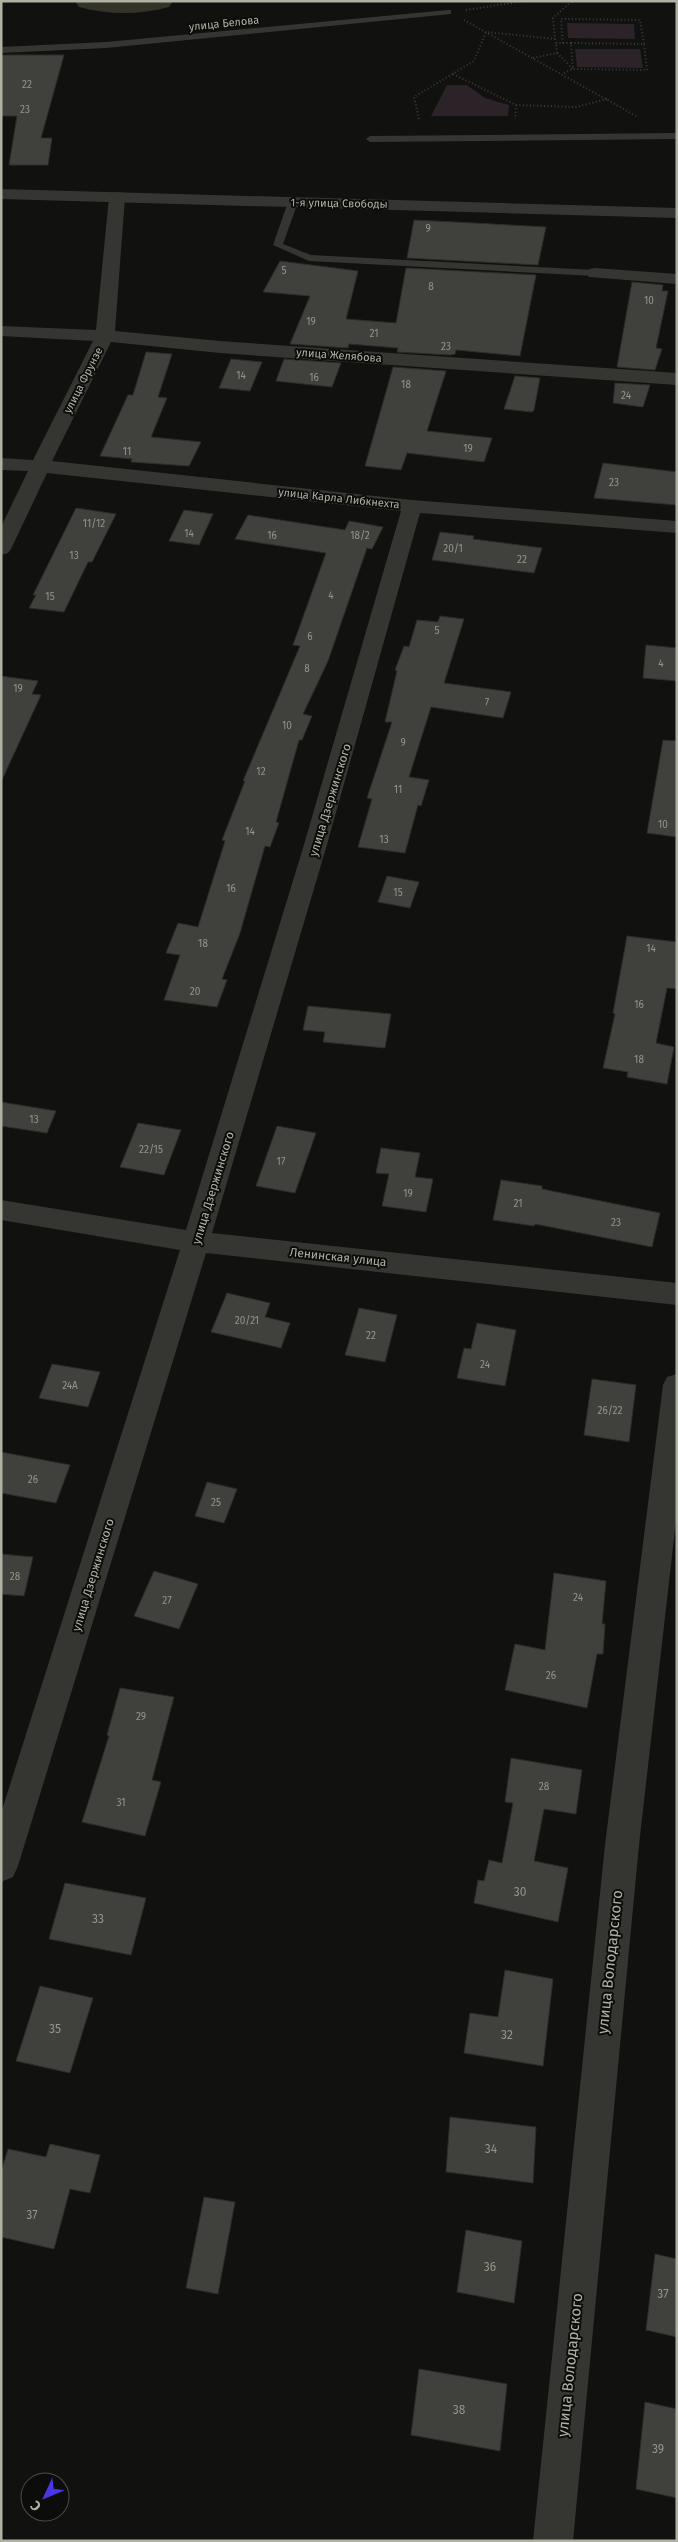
<svg xmlns="http://www.w3.org/2000/svg" width="678" height="2542" font-family="'Fira Sans',sans-serif">
	<style>
		.green { fill: #2b2327 }
		.lines { fill: none; stroke-linecap: round; stroke-linejoin: round }
		.river { fill: #343328; fill-rule: evenodd }
		.building { fill: #40413c; stroke: #2c2d2a }
		.path { stroke: #3c3d38; stroke-width: 2; stroke-dasharray: 1 2.5; stroke-linecap: butt }
		.service { fill: #353631; fill-rule: evenodd }
		.minor { fill: #353631; fill-rule: evenodd }
		.tertiary { fill: #353631; fill-rule: evenodd }
		.labels { text-anchor: middle; stroke-width: 4; stroke-linejoin: round; paint-order: stroke }
		.number-label { font-size: 10px; fill: #939588 }
		.far-street-label { font-size: 11px; fill: #afb1a2; stroke: #0c0c0b }
		.street-label { font-size: 12px; fill: #afb1a2; stroke: #0c0c0b }
		.near-number-label { font-size: 12px; fill: #939588 }
		.near-street-label { font-size: 15px; fill: #afb1a2; stroke: #0c0c0b }
	</style>
	<rect width="100%" height="100%" fill="#111110"/>
	<path class="green" d="M567,23L634,24L635,39L568,38Z
		M575,49H640L643,68L577,67Z
		M447,85H467L485,98L509,105L508,116H431Z"/>
	<g class="lines">
		<path class="river" d="M75,1H173L169,7C139,15 109,15 79,7Z"/>
	</g>
	<path class="building" d="M1,55H64L41,138H52L48,165H9L17,116H1Z
		M414,220L474,223L546,227L538,265L407,258Z
		M280,261L358,271L346,319L396,323L406,268L536,275L520,356L456,350L455,354L451,355L397,352L398,348L349,344L348,348L290,344L310,296L263,292Z
		M632,282L663,285L662,291H668L656,348L662,349L655,370L617,367Z
		M146,352L172,354L158,397L167,398L151,437L201,442L189,466L131,462L132,459L100,456L128,395H133Z
		M231,359L262,362L250,391L219,388Z
		M284,359L341,363L332,387L276,381Z
		M393,367L446,371L427,431L492,438L484,462L407,453L401,470L365,466Z
		M515,376L540,378L534,410L532,412L504,409Z
		M615,383L650,385L643,407L613,403Z
		M603,463L677,472V505L594,498Z
		M76,508L116,514L92,562H88L64,612L29,608L36,595H33Z
		M184,510L213,514L199,545L169,541Z
		M248,515L345,530L349,521L383,527L372,549L367,548L328,661L303,714L312,716L302,740H299L276,822L279,823L270,847L265,846L240,933L222,979L227,980L217,1007L164,1000L180,955L166,953L178,923L198,927L225,841L222,840L245,781H243L300,646L293,645L326,553L235,539Z
		M440,532L474,536L473,539L542,548L534,573L432,560Z
		M440,616L464,619L444,683L511,692L503,718L431,707L409,777L429,780L421,806L418,805L405,853L358,847L372,799L367,798L392,722H385L397,671L395,670L404,646L409,647L417,620L438,622Z
		M646,645L677,648V681L643,678Z
		M1,676L38,681L32,694L41,695L1,782Z
		M663,740L677,741V837L647,833Z
		M387,876L419,882L410,908L378,902Z
		M627,936L677,942V989L667,988L656,1043L674,1047L667,1084L627,1077L628,1072L603,1068L615,1014L613,1013Z
		M308,1006L391,1014L385,1048L323,1042L325,1032L303,1030Z
		M1,1102L56,1111L47,1133L1,1126Z
		M138,1123L181,1130L164,1175L120,1167Z
		M277,1126L316,1133L295,1193L256,1186Z
		M381,1148L420,1153L415,1177L433,1179L426,1212L382,1206L389,1174L376,1173Z
		M501,1180L542,1186V1189L660,1213L652,1247L535,1224L534,1226L493,1220Z
		M227,1293L270,1303L265,1317L290,1323L281,1348L211,1332Z
		M359,1308L397,1315L385,1362L345,1355Z
		M477,1323L516,1330L505,1386L457,1378L464,1348L471,1349Z
		M52,1364L100,1372L88,1407L39,1398Z
		M592,1379L636,1385L629,1442L584,1435Z
		M1,1452L70,1465L56,1503L1,1493Z
		M207,1482L237,1489L224,1523L195,1516Z
		M1,1554L33,1557L24,1596L1,1594Z
		M154,1571L198,1584L179,1629L134,1616Z
		M554,1573L606,1581L602,1624H605L603,1654H597L587,1708L505,1690L515,1644L545,1650Z
		M120,1688L174,1697L152,1780L161,1782L145,1836L82,1822L109,1736L107,1735Z
		M511,1758L582,1770L576,1814L544,1809L534,1861L568,1868L558,1922L474,1903L478,1880L484,1881L489,1860L502,1863L513,1803L505,1802Z
		M65,1883L146,1898L131,1955L49,1939Z
		M505,1970L553,1979L543,2066L464,2053L470,2013L498,2017Z
		M40,1986L93,1998L70,2073L16,2061Z
		M450,2117L536,2127L533,2183L446,2172Z
		M50,2144L100,2155L90,2193L70,2189L54,2249L1,2237V2172L8,2149L46,2157Z
		M204,2197L235,2202L218,2294L186,2288Z
		M466,2230L522,2241L514,2303L457,2292Z
		M655,2254L677,2259V2337L646,2330Z
		M419,2369L507,2384L500,2451L411,2435Z
		M645,2402L677,2409V2498L636,2489Z"/>
	<g class="lines">
		<path class="path" d="M466,10L525,1
			M464,20L636,116
			M556,43H571
			M563,43L561,19L640,20L644,44
			M571,43L644,44L647,70L573,69Z
			M557,53L573,69L562,74
			M533,58L557,53L556,42
			M453,74L516,105L515,119
			M516,105L576,107L607,99
			M419,119L414,97L474,61L486,32L555,39L553,18L572,1"/>
		<path class="service" d="M448,10H451V14L106,48L1,53V47L106,42Z
			M677,133V139L370,142L366,139L370,136Z
			M293,199L298,202L283,244L311,255L595,270L600,273L595,276L309,261L273,245L288,202Z"/>
		<path class="minor" d="M117,192L123,193L125,197L115,331L220,341L677,373V385L220,353L111,342L52,461L412,500L677,521V533L420,513L326,848L212,1233L677,1283V1305L206,1253L18,1866L13,1877L1,1882V1813L180,1250L1,1220V1200L186,1230L303,848L401,511L47,473L11,549L8,553L1,555V527L28,471L1,470V458L33,460L93,341L1,336V326L96,330L109,197L111,193Z
			M595,268L677,274V284L589,277L586,273L589,269Z
			M677,1374V1512L639,1845L573,2541H533L605,1845L663,1385L667,1377Z"/>
		<path class="tertiary" d="M1,189L677,208V218L1,199Z"/>
	</g>
	<g class="labels">
		<g class="number-label">
			<text x="27" y="88">22</text>
			<text x="25" y="113">23</text>
			<text x="428" y="232">9</text>
			<text x="284" y="274">5</text>
			<text x="431" y="290">8</text>
			<text x="649" y="304">10</text>
			<text x="311" y="325">19</text>
			<text x="374" y="337">21</text>
			<text x="446" y="350">23</text>
			<text x="241" y="379">14</text>
			<text x="314" y="381">16</text>
			<text x="406" y="388">18</text>
			<text x="626" y="399">24</text>
			<text x="468" y="452">19</text>
			<text x="127" y="455">11</text>
			<text x="614" y="486">23</text>
			<text x="94" y="527">11/12</text>
			<text x="189" y="537">14</text>
			<text x="272" y="539">16</text>
			<text x="360" y="539">18/2</text>
			<text x="453" y="552">20/1</text>
			<text x="74" y="559">13</text>
			<text x="522" y="563">22</text>
			<text x="331" y="599">4</text>
			<text x="50" y="600">15</text>
			<text x="437" y="634">5</text>
			<text x="310" y="640">6</text>
			<text x="661" y="667">4</text>
			<text x="307" y="672">8</text>
			<text x="18" y="692">19</text>
			<text x="487" y="706">7</text>
			<text x="287" y="729">10</text>
			<text x="403" y="746">9</text>
			<text x="261" y="775">12</text>
			<text x="398" y="793">11</text>
			<text x="663" y="828">10</text>
			<text x="250" y="835">14</text>
			<text x="384" y="843">13</text>
			<text x="231" y="892">16</text>
			<text x="398" y="896">15</text>
			<text x="203" y="947">18</text>
			<text x="651" y="952">14</text>
			<text x="195" y="995">20</text>
			<text x="639" y="1008">16</text>
			<text x="639" y="1063">18</text>
			<text x="34" y="1123">13</text>
			<text x="151" y="1153">22/15</text>
			<text x="281" y="1165">17</text>
			<text x="408" y="1197">19</text>
			<text x="518" y="1207">21</text>
			<text x="616" y="1226">23</text>
			<text x="247" y="1324">20/21</text>
			<text x="371" y="1339">22</text>
			<text x="485" y="1368">24</text>
			<text x="70" y="1389">24А</text>
			<text x="610" y="1414">26/22</text>
			<text x="33" y="1483">26</text>
			<text x="216" y="1506">25</text>
			<text x="15" y="1580">28</text>
			<text x="578" y="1601">24</text>
			<text x="167" y="1604">27</text>
			<text x="551" y="1679">26</text>
			<text x="141" y="1720">29</text>
			<text x="544" y="1790">28</text>
			<text x="121" y="1806">31</text>
		</g>
		<g class="far-street-label">
			<text transform="translate(224 23) rotate(-6)" y="4">улица Белова</text>
			<text transform="translate(339 203) rotate(1)" y="4">1-я улица Свободы</text>
			<text transform="translate(339 355) rotate(4)" y="4">улица Желябова</text>
			<text transform="translate(83 380) rotate(-63)" y="4">улица Фрунзе</text>
			<text transform="translate(339 498) rotate(6)" y="4">улица Карла Либкнехта</text>
		</g>
		<g class="street-label">
			<text transform="translate(330 800) rotate(-73)" y="4">улица Дзержинского</text>
			<text transform="translate(213 1188) rotate(-73)" y="4">улица Дзержинского</text>
			<text transform="translate(338 1257) rotate(6)" y="4">Ленинская улица</text>
			<text transform="translate(93 1575) rotate(-73)" y="4">улица Дзержинского</text>
		</g>
		<g class="near-number-label">
			<text x="520" y="1896">30</text>
			<text x="98" y="1923">33</text>
			<text x="55" y="2033">35</text>
			<text x="507" y="2039">32</text>
			<text x="491" y="2153">34</text>
			<text x="32" y="2219">37</text>
			<text x="490" y="2271">36</text>
			<text x="663" y="2298">37</text>
			<text x="459" y="2414">38</text>
			<text x="658" y="2453">39</text>
		</g>
		<g class="near-street-label">
			<text transform="translate(610 1962) rotate(-84)" y="5">улица Володарского</text>
			<text transform="translate(570 2365) rotate(-84)" y="5">улица Володарского</text>
		</g>
	</g>
	<rect width="678" height="2542" fill="none" stroke="#afb1a2" stroke-width="5"/>
	<g transform="translate(45 2497) rotate(226)"><circle r="24" fill="#0c0c0b" stroke="#4d4e47"/>
	<path d="M0-4L9 19L0 12L-9 19Z" fill="#4a36e4"/>
	<text y="-8" font-size="14" font-weight="bold" text-anchor="middle" fill="#afb1a2">С</text>
	</g>
</svg>
